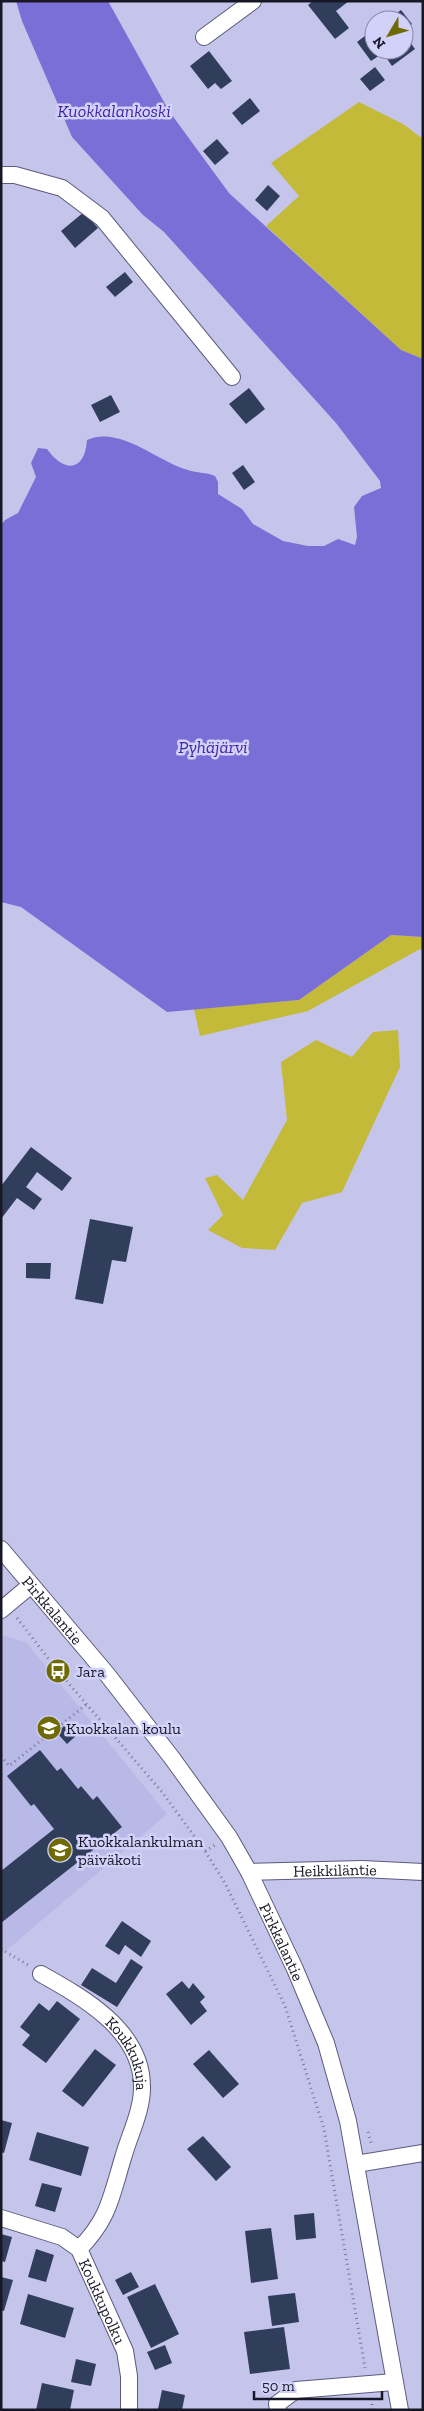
<svg xmlns="http://www.w3.org/2000/svg" width="424" height="2411" font-family="'Zilla Slab',serif">
	<style>
		.built { fill: #b9b9e7 }
		.green { fill: #c3ba39 }
		.water { fill: #7a6fd6 }
		.building { fill: #303d5b }
		.lines { fill: none; stroke-linecap: round; stroke-linejoin: round }
		.minor-casing { stroke: #5c5b7d; stroke-width: 18 }
		.path { stroke: #787793; stroke-width: 3; stroke-dasharray: 1 4; stroke-linecap: butt }
		.minor { stroke: #fff; stroke-width: 16 }
		.labels { text-anchor: middle; stroke-width: 5; stroke-linejoin: round; paint-order: stroke }
		.street-label { font-size: 16px; fill: #181725; stroke: #d2d1f9 }
		.poi-label { font-size: 16px; fill: #181725; stroke: #d2d1f9; text-anchor: start }
		.water-label { font-size: 18px; font-style: italic; fill: #4427a0; stroke: #d2d1f9 }
	</style>
	<rect width="100%" height="100%" fill="#c5c5ec"/>
	<path class="built" d="M1,1635L26,1642L167,1814L1,1955Z"/>
	<path class="green" d="M359,102L403,124L423,139V359L401,350L266,226L299,196L271,163Z
		M391,935L423,937V952L420,949L308,1011L200,1036L194,1009L299,1000Z
		M398,1030L400,1067L342,1192L302,1203L275,1250L242,1248L208,1230L223,1215L205,1178L217,1175L243,1200L287,1120L281,1062L316,1040L352,1057L373,1032Z"/>
	<path class="water" d="M16,1H108L169,111L229,193L401,350L423,359V937L391,935L299,1000L167,1012L21,907L1,902V525L5,520L18,513L36,477L31,463L38,448L47,449C64,473 85,472 87,440C120,425 158,462 188,470C197,473 206,472 215,476L218,482V494L242,509L253,524L283,541L308,546H324L338,539L355,545L357,537L354,507L362,496L381,488L380,481L336,423L164,232L143,215L72,137L22,21Z"/>
	<path class="building" d="M313,1H349L336,11L349,28L335,39L308,5Z
		M401,10L412,24L404,30V20H387Z
		M374,29V50H404V34L415,49L392,66L383,53L371,61L357,42Z
		M209,51L232,81L221,89L215,83L208,89L190,66Z
		M375,67L385,80L370,91L360,79Z
		M250,98L260,111L242,125L232,113Z
		M217,139L229,153L215,165L203,151Z
		M268,185L280,196L267,211L255,200Z
		M84,212L98,228L75,248L61,231Z
		M125,272L133,282L115,297L106,287Z
		M249,388L265,409L246,424L229,404Z
		M111,395L120,412L100,422L91,405Z
		M243,465L255,482L244,490L232,473Z
		M31,1147L72,1178L62,1191L37,1172L26,1187L42,1199L34,1210L17,1198L1,1219V1186Z
		M90,1219L133,1227L126,1262L112,1260L103,1304L75,1299Z
		M26,1263H51L50,1279L26,1278Z
		M68,1722L78,1734L67,1744L57,1733Z
		M40,1750L57,1771L61,1768L78,1789L81,1786L93,1800L97,1796L122,1827L1,1923V1871L54,1829L34,1804L31,1806L7,1776Z
		M122,1921L151,1941L141,1957L125,1945L119,1955L105,1946Z
		M131,1959L143,1967L117,2007L81,1985L92,1968L116,1983Z
		M182,1981L189,1989L193,1983L205,1997L200,2002L207,2011L191,2025L166,1994Z
		M57,2001L80,2019L46,2063L22,2045L30,2035L20,2027L39,2003L49,2011Z
		M95,2049L116,2065L83,2107L62,2091Z
		M209,2050L239,2084L223,2098L193,2064Z
		M1,2120L12,2123L4,2153L1,2152Z
		M37,2132L89,2147L81,2176L29,2160Z
		M203,2136L231,2167L216,2181L187,2149Z
		M42,2183L62,2188L55,2212L35,2206Z
		M314,2213L316,2238L296,2240L294,2215Z
		M271,2228L278,2279L251,2283L245,2231Z
		M1,2234L12,2237L5,2262L1,2261Z
		M36,2249L54,2255L46,2282L28,2277Z
		M131,2272L139,2287L123,2295L115,2280Z
		M1,2277L13,2280L4,2311L1,2310Z
		M155,2284L179,2334L151,2348L127,2297Z
		M295,2293L299,2322L272,2326L268,2296Z
		M28,2294L74,2308L65,2338L20,2324Z
		M284,2327L290,2369L250,2374L244,2332Z
		M165,2345L172,2363L155,2370L147,2352Z
		M76,2359L96,2364L91,2386L71,2382Z
		M42,2383L74,2390L70,2410H36Z
		M162,2390L185,2395L182,2410L158,2409Z"/>
	<g class="lines">
		<defs>
			<g id="minor">
				<path d="M204,37L253,1"/>
				<path d="M1,175H15L62,188L102,218L232,377"/>
				<path id="s1" d="M1,1549L106,1673L172,1758L229,1837L249,1872L295,1969L326,2043L348,2121L400,2410"/>
				<path d="M1,1610L31,1585"/>
				<path id="s2" d="M249,1872L362,1869L423,1872"/>
				<path id="s3" d="M41,1974C84,1998 143,2031 142,2088C142,2111 129,2136 123,2158C111,2197 109,2219 79,2249"/>
				<path d="M356,2164L423,2153"/>
				<path id="s4" d="M1,2218L62,2237L79,2249L125,2351L129,2376V2410"/>
				<path d="M278,2410L277,2404L296,2390L394,2382"/>
			</g>
		</defs>
		<use href="#minor" class="minor-casing"/>
		<path class="path" d="M17,1618L58,1671L162,1792L205,1851L226,1885L285,2006L324,2129L365,2368
			M1,1756L9,1766L87,1704
			M205,1851L215,1845
			M1,1949L28,1965
			M368,2132L372,2146
			M371,2399L373,2410"/>
		<use href="#minor" class="minor"/>
	</g>
	<defs>
		<symbol id="bus-disc" viewBox="-11 -11 22 22"><circle r="9.5" fill="#706a03" stroke="#d2d1f9"/><path d="M-5-6H5V4H4V6H2V4H-2V6H-4V4H-5ZM-3.5-4V0h7V-4ZM-3.5 1.2v1.5H-2V1.2ZM2 1.2v1.5H3.5V1.2Z" fill="#fff"/></symbol>
		<symbol id="school-disc" viewBox="-11 -11 22 22"><circle r="9.5" fill="#706a03" stroke="#d2d1f9"/><path d="M0-5L7-2L0 1L-7-2ZM-4 1L0 2.5L4 1V4Q0 6-4 4Z" fill="#fff"/></symbol>
	</defs>
	<g fill-rule="evenodd">
		<use href="#bus-disc" x="44" y="1657" width="28" height="28"/>
		<use href="#school-disc" x="35" y="1714" width="28" height="28"/>
		<use href="#school-disc" x="46" y="1836" width="28" height="28"/>
	</g>
	<g class="labels">
		<g class="street-label">
			<text dy="6" stroke="none"><textPath href="#s1" startOffset="80">Pirkkalantie</textPath></text>
			<text dy="6" stroke="none"><textPath href="#s2" startOffset="86">Heikkiläntie</textPath></text>
			<text dy="6" stroke="none"><textPath href="#s1" startOffset="485">Pirkkalantie</textPath></text>
			<text dy="6" stroke="none"><textPath href="#s3" startOffset="122">Koukkukuja</textPath></text>
			<text dy="6" stroke="none"><textPath href="#s4" startOffset="142">Koukkupolku</textPath></text>
		</g>
		<g class="poi-label">
			<text x="76" y="1677">Jara</text>
			<text x="66" y="1734">Kuokkalan koulu</text>
			<text x="78" y="1847">Kuokkalankulman<tspan x="78" dy="18">päiväkoti</tspan></text>
		</g>
		<g class="water-label">
			<text x="114" y="117">Kuokkalankoski</text>
			<text x="213" y="753">Pyhäjärvi</text>
		</g>
	</g>
	<rect width="424" height="2411" fill="none" stroke="#181725" stroke-width="5"/>
	<g transform="translate(389 35) rotate(232)"><circle r="24" fill="#d2d1f9" stroke="#8887a4"/>
	<path d="M0-4L9 19L0 12L-9 19Z" fill="#706a03"/>
	<text y="-8" font-size="14" font-weight="bold" text-anchor="middle" fill="#181725">N</text>
	</g>
	<path d="M254 2391v8h128v-8" fill="none" stroke="#181725" stroke-width="2.5"/>
	<text x="262" y="2391" font-size="15" fill="#181725" stroke="#d2d1f9" stroke-width="4" paint-order="stroke">50 m</text>
</svg>
